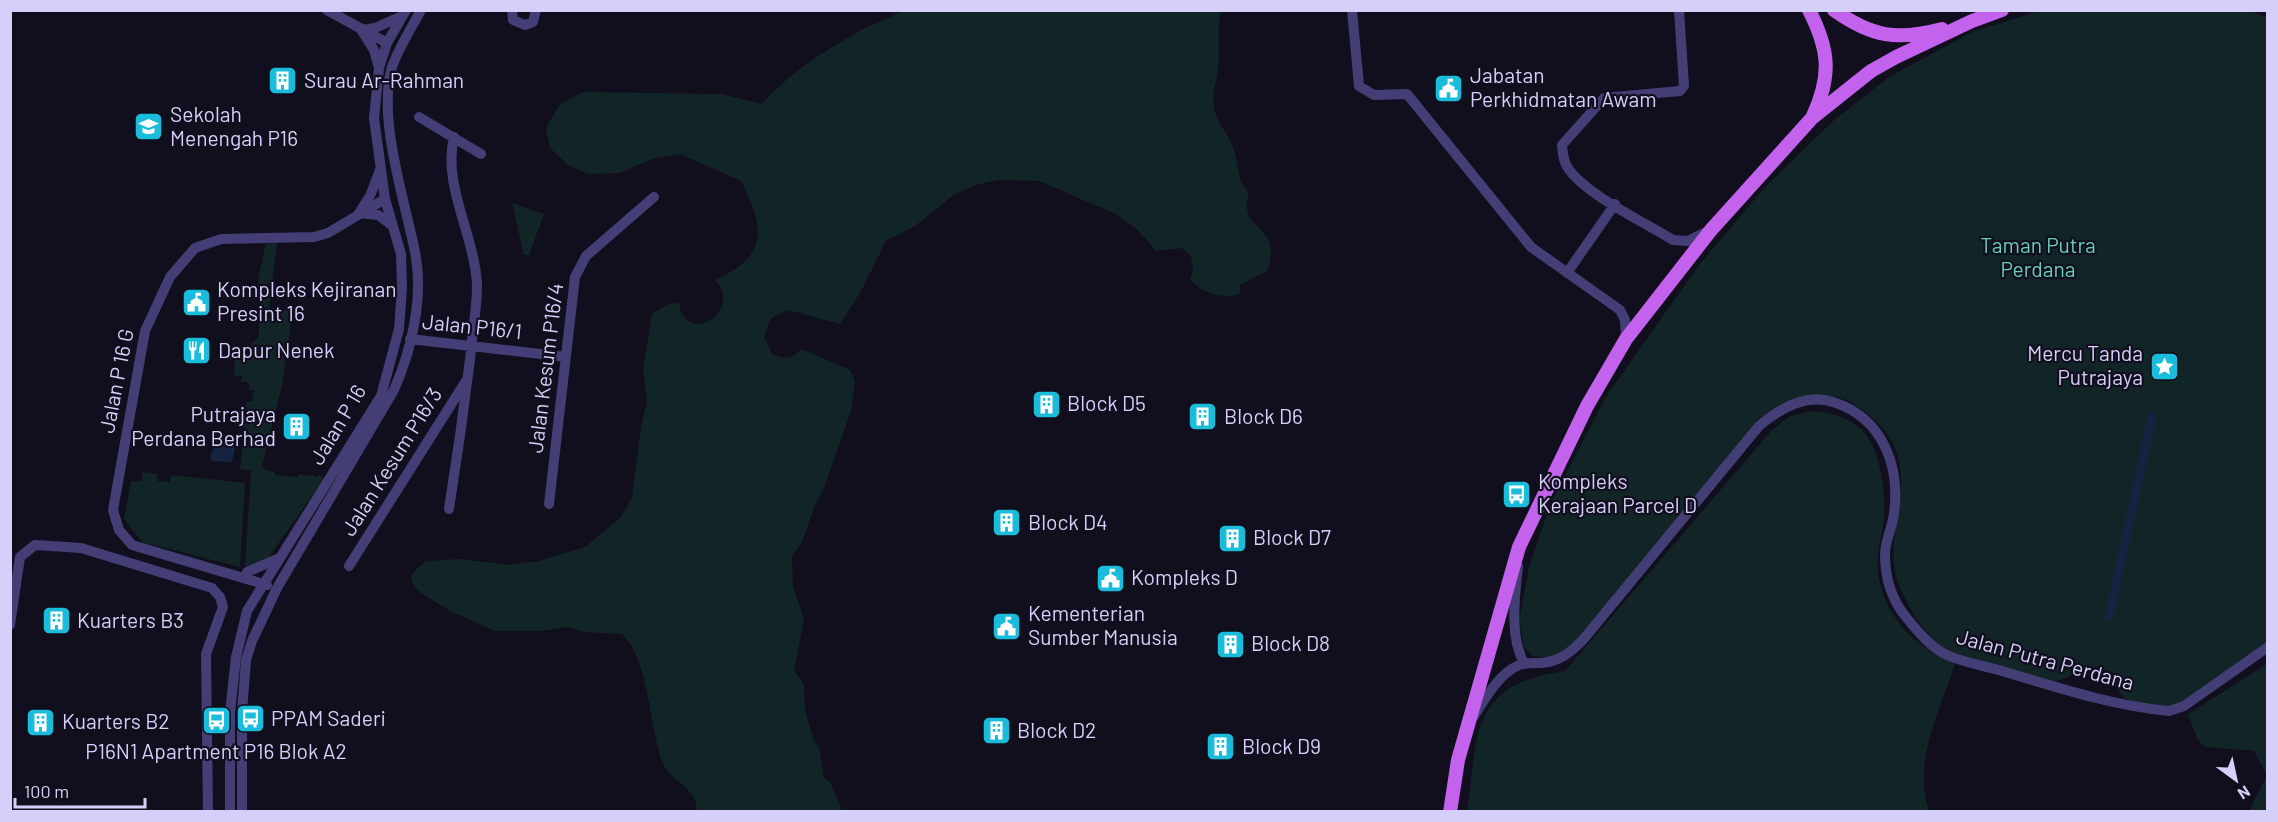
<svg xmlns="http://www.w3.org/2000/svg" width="2278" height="822" font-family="Barlow,sans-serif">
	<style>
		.green { fill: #122526 }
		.water { fill: #132341 }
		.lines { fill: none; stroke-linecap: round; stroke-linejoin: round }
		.canal { stroke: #132341; stroke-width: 9 }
		.minor { stroke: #443e76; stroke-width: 10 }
		.major { stroke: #c262ed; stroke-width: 14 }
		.labels { text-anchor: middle; stroke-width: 4.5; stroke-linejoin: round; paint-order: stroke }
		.poi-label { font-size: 21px; fill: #d6cff9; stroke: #110e1d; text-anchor: start }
		.park-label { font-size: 21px; fill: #64d0bc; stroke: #110e1d }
		.street-label { font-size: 21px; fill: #d6cff9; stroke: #110e1d }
	</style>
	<rect width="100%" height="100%" fill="#110e1d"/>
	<path class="green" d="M2246,10L2267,17V643L2178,705C2163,707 2133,708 2122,695C2114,687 2110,676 2103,667C2083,664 2068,682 2047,682C2017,673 1975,665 1947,650C1936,644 1926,631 1918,621C1909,607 1901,592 1896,576C1882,519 1929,466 1871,417C1861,408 1849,399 1836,397C1805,391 1780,402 1756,421L1594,625L1556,658L1532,656L1524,647L1519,620L1529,567L1551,503L1605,398L1699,265L1766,186L1832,122L1889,77L1972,32L2039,11Z
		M901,11H1221C1217,31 1220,51 1218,71C1216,84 1211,95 1214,108C1217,125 1230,135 1234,150C1239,166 1237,180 1249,193C1236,233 1285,223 1267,271L1240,285V294C1222,299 1202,294 1190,279L1193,270L1191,256L1182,248L1156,251L1138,230L1116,214L1039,181L999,180L979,184L955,194L915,226L886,241L860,293L840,324L788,310L771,318L764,337L772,354C784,360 793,358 802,349L850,370L855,381L851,411L824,488L814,507L803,540L792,557L793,586L804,619L794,671L804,684L805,710L814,741L819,747L824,778L831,783L842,811H697C696,784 671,785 662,761C649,725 649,659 622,634L586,632L567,627L541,631H495L450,611L421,593L413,585L411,576L417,568L426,561L461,559L508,565L538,561L585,547L621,517L632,497L641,427L647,401L643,369L652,314L669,304L679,303C685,348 745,311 715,280C769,256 765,228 741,181L680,154L652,159L620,173L588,174L568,165L550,148L546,128L560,104L583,92L722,94L762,104C790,72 830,47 867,27C878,22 891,18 901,11Z
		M512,203L544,214L529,255H524Z
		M266,243H277L269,310H293L282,385L262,466L267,471L275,472V475L298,477L299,474L318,477L319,474L324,479L266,561L245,567L251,471L240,469L247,401H252L254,391L249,390V382H241L242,376H234L235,359L259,337L258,280Z
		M1811,411C1854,415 1874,431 1881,474C1884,489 1885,505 1884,520C1881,540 1875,559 1879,579C1888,622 1917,647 1955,664C1940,711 1912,762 1929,811L1467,812C1478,732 1470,684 1565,671L1772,430L1790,416Z
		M143,472L157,474V481L170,482L171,475L245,483L240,567L142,542L124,519L131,481H141Z
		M2267,664V811H2249L2267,775L2254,751L2204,747L2197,738L2188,714Z"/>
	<path class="water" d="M223,433L237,439L232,462L211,461V454L216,444L212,438Z"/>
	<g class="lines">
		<path class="canal" d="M2109,617L2152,417"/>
		<path class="minor" d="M327,10L387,43
			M512,10L513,20L525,25L533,22L536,10
			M1352,10L1359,86L1374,95L1407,94L1531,247L1620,310L1625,320L1626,339
			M1679,10L1684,86L1680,91L1604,98L1562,145C1563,154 1563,161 1568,168C1585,194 1644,222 1673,240L1688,241L1708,231
			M363,30L375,28L402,16
			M362,31L374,50L379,68
			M419,117L481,154
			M361,210L370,196L380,170
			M359,213L378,215L393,226
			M1567,273L1615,204
			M410,339L566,357
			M549,504L575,277L586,256L654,197
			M449,509C457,459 464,409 470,359C472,335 477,310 477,285C475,236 442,185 454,137
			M349,566L466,381
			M1518,566C1515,595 1509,636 1524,663
			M247,572L277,559
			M267,585L132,545L119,530L113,510L145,331L170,277L195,248L221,239L314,237L328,233L385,199
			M10,625L20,557L35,545L81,548L212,588L220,597L223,607L206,654L208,812
			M1474,716C1485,699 1498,675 1517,666C1525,662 1532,663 1541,663C1558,662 1570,653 1582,641L1759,426C1779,409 1806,393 1833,402C1884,418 1902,469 1893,519C1891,530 1885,542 1885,554C1885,577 1891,599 1906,617C1917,631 1932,649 1949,656C1966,663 1985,666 2002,671C2056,687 2113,706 2169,711L2184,706L2268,647
			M230,812V712L236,657L247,611L381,396L399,329L402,288L401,254L385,199L374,118L379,68L387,43L406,10
			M242,812V712L246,660L252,641L277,588L394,390C412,349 424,296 415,252C405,201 377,118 392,67C399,47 411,29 421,10"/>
		<path class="major" d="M1809,10C1829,49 1832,75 1813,116
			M1834,10C1872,37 1897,41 1942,29
			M1450,812L1458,760L1519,547L1587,406L1626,339L1711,230L1812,118L1871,71L1896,57L1972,21L2002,10"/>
	</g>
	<defs>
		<symbol id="building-square" viewBox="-11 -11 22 22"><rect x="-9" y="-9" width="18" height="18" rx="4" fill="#19bcdb" stroke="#110e1d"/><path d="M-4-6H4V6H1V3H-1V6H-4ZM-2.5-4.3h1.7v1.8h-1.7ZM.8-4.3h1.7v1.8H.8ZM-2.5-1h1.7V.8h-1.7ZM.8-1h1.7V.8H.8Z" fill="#fff"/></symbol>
		<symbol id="civic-square" viewBox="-11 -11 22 22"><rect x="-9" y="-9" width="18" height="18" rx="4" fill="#19bcdb" stroke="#110e1d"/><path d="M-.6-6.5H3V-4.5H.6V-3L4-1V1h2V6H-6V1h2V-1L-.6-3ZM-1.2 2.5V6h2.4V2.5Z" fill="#fff"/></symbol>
		<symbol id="school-square" viewBox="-11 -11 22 22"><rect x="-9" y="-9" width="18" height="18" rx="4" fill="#19bcdb" stroke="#110e1d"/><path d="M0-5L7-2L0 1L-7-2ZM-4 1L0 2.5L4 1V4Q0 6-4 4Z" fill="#fff"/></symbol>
		<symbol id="restaurant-square" viewBox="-11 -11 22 22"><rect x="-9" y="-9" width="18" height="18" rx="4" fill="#19bcdb" stroke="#110e1d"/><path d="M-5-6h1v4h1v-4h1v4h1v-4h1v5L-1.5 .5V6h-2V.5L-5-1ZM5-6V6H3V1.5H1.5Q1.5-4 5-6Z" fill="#fff"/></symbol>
		<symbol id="sight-square" viewBox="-11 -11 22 22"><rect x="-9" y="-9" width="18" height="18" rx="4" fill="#19bcdb" stroke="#110e1d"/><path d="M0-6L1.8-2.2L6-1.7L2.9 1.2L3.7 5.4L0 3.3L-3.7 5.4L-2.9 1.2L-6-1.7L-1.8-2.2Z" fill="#fff"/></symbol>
		<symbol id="bus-square" viewBox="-11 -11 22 22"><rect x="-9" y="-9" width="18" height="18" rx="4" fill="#19bcdb" stroke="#110e1d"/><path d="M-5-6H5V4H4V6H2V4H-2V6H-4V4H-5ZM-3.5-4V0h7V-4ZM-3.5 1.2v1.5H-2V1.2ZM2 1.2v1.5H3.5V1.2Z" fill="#fff"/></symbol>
	</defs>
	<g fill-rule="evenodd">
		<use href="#building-square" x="266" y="64" width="33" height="33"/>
		<use href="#civic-square" x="1432" y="72" width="33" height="33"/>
		<use href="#school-square" x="132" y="110" width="33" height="33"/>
		<use href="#civic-square" x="180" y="286" width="33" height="33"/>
		<use href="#restaurant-square" x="180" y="334" width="33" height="33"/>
		<use href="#sight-square" x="2148" y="350" width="33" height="33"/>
		<use href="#building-square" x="1030" y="388" width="33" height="33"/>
		<use href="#building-square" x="1186" y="400" width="33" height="33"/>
		<use href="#building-square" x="280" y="410" width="33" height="33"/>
		<use href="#bus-square" x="1500" y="478" width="33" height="33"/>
		<use href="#building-square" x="990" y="506" width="33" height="33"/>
		<use href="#building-square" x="1216" y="522" width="33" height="33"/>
		<use href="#civic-square" x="1094" y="562" width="33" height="33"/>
		<use href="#building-square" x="40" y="604" width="33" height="33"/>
		<use href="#civic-square" x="990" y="610" width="33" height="33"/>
		<use href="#building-square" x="1214" y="628" width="33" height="33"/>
		<use href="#bus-square" x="234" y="702" width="33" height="33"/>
		<use href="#bus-square" x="200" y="704" width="33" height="33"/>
		<use href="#building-square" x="24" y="706" width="33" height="33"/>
		<use href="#building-square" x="980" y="714" width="33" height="33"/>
		<use href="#building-square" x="1204" y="730" width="33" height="33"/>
	</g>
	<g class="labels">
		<g class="poi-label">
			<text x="1470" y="83">Jabatan<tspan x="1470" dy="24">Perkhidmatan Awam</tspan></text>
			<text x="304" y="88">Surau Ar-Rahman</text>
			<text x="170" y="122">Sekolah<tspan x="170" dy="24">Menengah P16</tspan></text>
			<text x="217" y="297">Kompleks Kejiranan<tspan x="217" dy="24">Presint 16</tspan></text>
			<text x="218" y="358">Dapur Nenek</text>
			<text x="2143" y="361" text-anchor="end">Mercu Tanda<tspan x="2143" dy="24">Putrajaya</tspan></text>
			<text x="1067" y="411">Block D5</text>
			<text x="276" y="422" text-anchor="end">Putrajaya<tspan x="276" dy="24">Perdana Berhad</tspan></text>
			<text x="1224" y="424">Block D6</text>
			<text x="1538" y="489">Kompleks<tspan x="1538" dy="24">Kerajaan Parcel D</tspan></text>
			<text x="1028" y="530">Block D4</text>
			<text x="1253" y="545">Block D7</text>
			<text x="1131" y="585">Kompleks D</text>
			<text x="1028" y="621">Kementerian<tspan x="1028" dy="24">Sumber Manusia</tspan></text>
			<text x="77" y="628">Kuarters B3</text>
			<text x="1251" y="651">Block D8</text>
			<text x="271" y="726">PPAM Saderi</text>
			<text x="62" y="729">Kuarters B2</text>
			<text x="1017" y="738">Block D2</text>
			<text x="1242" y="754">Block D9</text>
			<text x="216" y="759" text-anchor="middle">P16N1 Apartment P16 Blok A2</text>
		</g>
		<g class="park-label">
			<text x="2038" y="253">Taman Putra<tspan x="2038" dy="24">Perdana</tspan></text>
		</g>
		<g class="street-label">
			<text transform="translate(472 327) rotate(6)" y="7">Jalan P16/1</text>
			<text transform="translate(546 368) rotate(-83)" y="7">Jalan Kesum P16/4</text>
			<text transform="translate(117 381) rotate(-79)" y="7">Jalan P 16 G</text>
			<text transform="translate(338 425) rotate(-59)" y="7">Jalan P 16</text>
			<text transform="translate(392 462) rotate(-58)" y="7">Jalan Kesum P16/3</text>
			<text transform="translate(2045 660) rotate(15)" y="7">Jalan Putra Perdana</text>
		</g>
	</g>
	<rect width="2278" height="822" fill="none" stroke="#d6cff9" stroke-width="24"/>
	<g transform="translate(2236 780) rotate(147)" stroke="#110e1d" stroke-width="4.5" paint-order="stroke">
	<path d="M0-4.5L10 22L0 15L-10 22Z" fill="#d6cff9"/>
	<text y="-9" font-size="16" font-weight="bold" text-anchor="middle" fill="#d6cff9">N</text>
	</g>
	<path d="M15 798v9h130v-9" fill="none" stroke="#d6cff9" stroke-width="3"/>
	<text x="24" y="798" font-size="18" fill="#d6cff9" stroke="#110e1d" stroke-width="4.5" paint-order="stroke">100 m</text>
</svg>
